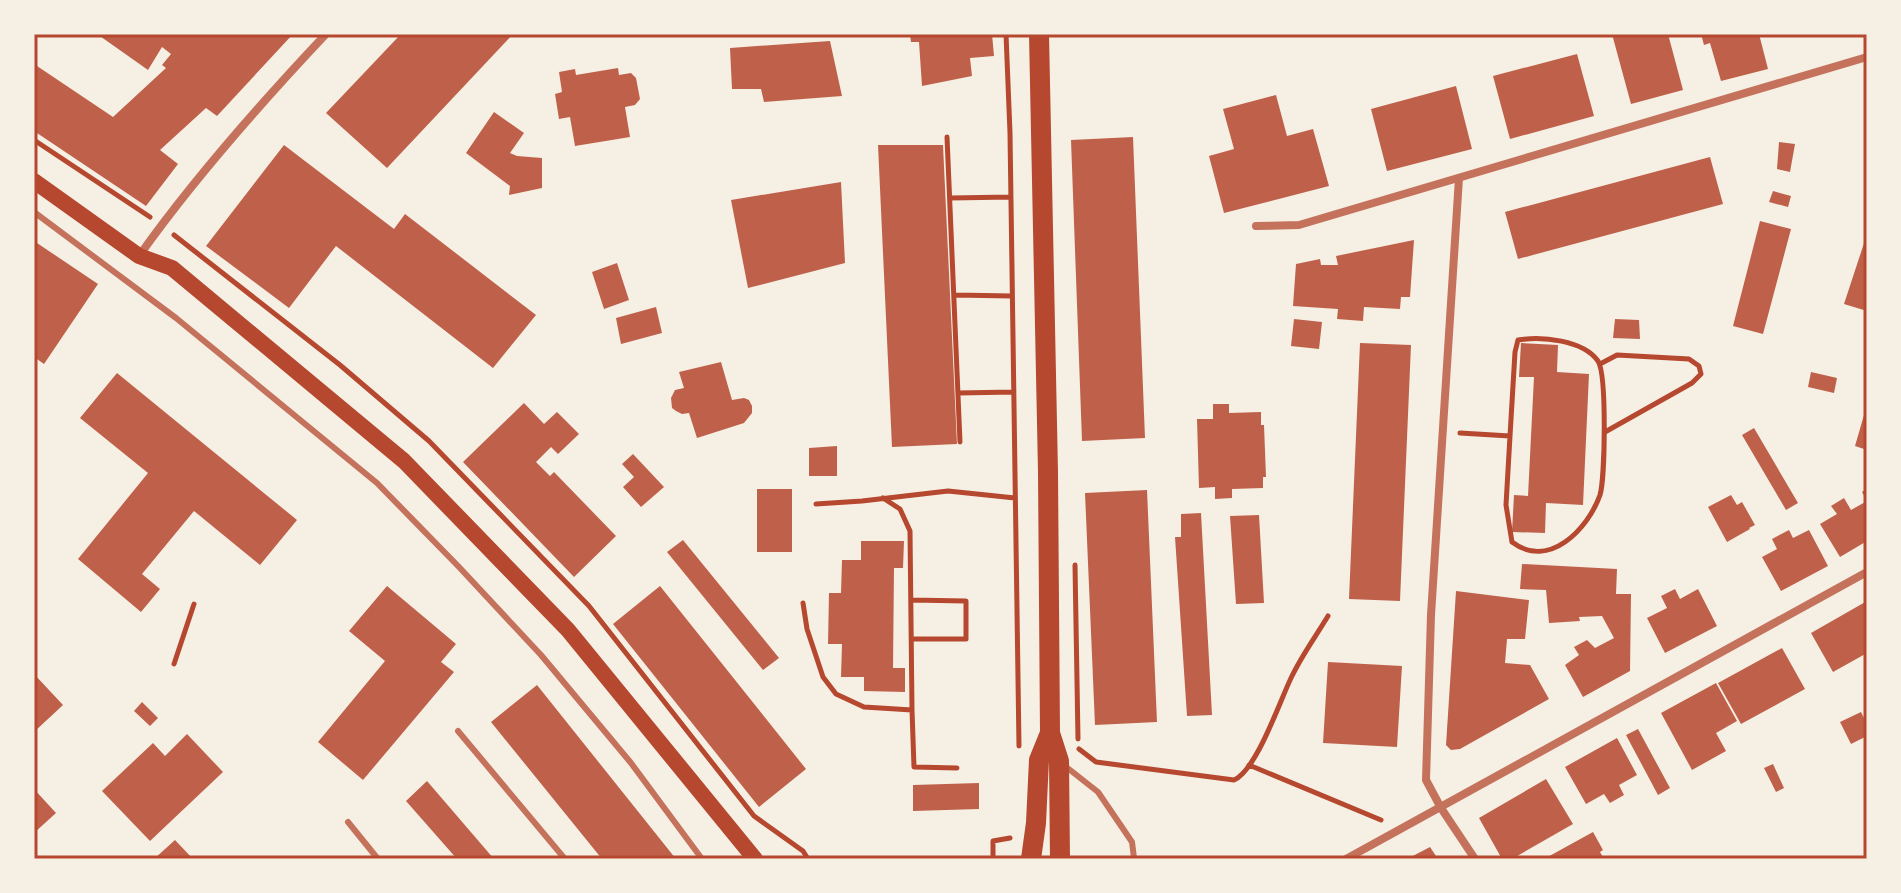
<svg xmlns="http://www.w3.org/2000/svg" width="1901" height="893" font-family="'Nunito Sans',sans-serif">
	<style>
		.building { fill: #bf614a }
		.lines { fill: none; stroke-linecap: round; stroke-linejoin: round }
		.path { stroke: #b5482f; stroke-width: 5 }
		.service { stroke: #c5725c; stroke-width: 6 }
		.minor { stroke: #c5725c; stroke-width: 8 }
		.secondary { stroke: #b5482f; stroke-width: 16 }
		.primary { stroke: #b5482f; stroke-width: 20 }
		.neatline { fill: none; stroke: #b5482f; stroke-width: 3 }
	</style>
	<rect width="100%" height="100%" fill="#f6efe4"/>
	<path class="building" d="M97,34L204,35L293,34L217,116L206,108L160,150L178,164L146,206L34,131V64L113,117L166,68L162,65L171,54L162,47L148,70Z
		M401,34H513L387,168L326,113Z
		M910,34H992L994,56L970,58L972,76L922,86L919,42H911Z
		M1612,34H1668L1683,90L1631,104Z
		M1701,34H1759L1768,69L1721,81L1710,43L1704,45Z
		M830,41L842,96L764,102L761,89H732L730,48Z
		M1577,54L1594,116L1510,139L1493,76Z
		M618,68L619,75L631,73L636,78L640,99L635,105L625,107L630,137L575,146L570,117L559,119L555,94L562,92L559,72L575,69L576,75Z
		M1456,86L1472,149L1387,171L1371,109Z
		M1276,95L1287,136L1313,129L1329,186L1224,213L1209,156L1234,149L1223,109Z
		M494,112L524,133L510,153L517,156L542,158V188L509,195L510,186L466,153Z
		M1133,137L1145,438L1082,441L1071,140Z
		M1779,142L1795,144L1790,172L1777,169Z
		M284,145L394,229L405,214L536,315L493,368L336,246L289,308L206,246Z
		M878,145H943L957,444L892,447Z
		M1710,157L1723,204L1518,259L1505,212Z
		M841,182L845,263L748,288L731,200Z
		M1773,191L1791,196L1788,207L1769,202Z
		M1760,221L1791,229L1763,334L1733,326Z
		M1867,234V311L1844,304Z
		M1414,240L1410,297H1401L1400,309L1364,307L1363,321L1337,319L1338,309L1293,306L1296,264L1320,259L1321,265H1338L1336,256Z
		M34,241L98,284L44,364L34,357Z
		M617,263L629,300L604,309L592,272Z
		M656,307L662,333L621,344L616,318Z
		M1294,319L1322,322L1319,349L1291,346Z
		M1615,319L1639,320L1640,339L1613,338Z
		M1360,343L1411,345L1400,601L1349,599Z
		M1521,343L1558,345L1557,372L1589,374L1583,505L1546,503L1545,533L1512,532L1514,495L1528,496L1534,377H1519Z
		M721,362L732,400L744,398L749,400L752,406V413L744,423L697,438L689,413L682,414L676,411L672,408L671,398L675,390L684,388L679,372Z
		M1811,372L1837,378L1834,393L1808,387Z
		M117,373L297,520L260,565L194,511L142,574L160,589L141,612L78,559L148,473L80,418Z
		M524,403L544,424L557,412L579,434L558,454L551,447L536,462L550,476L554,472L616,536L574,577L463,462Z
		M1213,404H1229V413L1261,412V425H1264L1266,477H1263V488L1232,489V498L1215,499V487L1199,488L1197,419H1213Z
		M1866,408H1867V450L1855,446Z
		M1754,428L1798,503L1786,510L1742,435Z
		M837,446V476H809V448Z
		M633,454L664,487L641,507L623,487L634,477L622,464Z
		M1867,488V541L1840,557L1820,524L1837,514L1831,506L1844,498L1851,510L1867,501L1862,492Z
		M757,489H792V552H757Z
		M1147,490L1157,722L1095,725L1085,493Z
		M1731,495L1737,505L1742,502L1755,525L1749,528L1750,529L1727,542L1708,507Z
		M1201,513L1212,715L1187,716L1175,537H1181V514Z
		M1259,515L1264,603L1236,604L1230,516Z
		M1789,530L1793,538L1809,530L1828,566L1781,591L1762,557L1777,549L1772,539Z
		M683,540L779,658L763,670L667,552Z
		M861,541H904L903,568H894L893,668H905V692L864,691V677H841L842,644H828L829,593H841L842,560H861Z
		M1522,564L1617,569L1616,594H1631L1630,671L1583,697L1565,665L1579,655L1574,647L1587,640L1595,648L1614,638L1602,616L1579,617L1580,621L1549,623L1546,590L1520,589Z
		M387,586L456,644L441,662L454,672L363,780L318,742L385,661L349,631Z
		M660,586L806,769L759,807L613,624Z
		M1675,589L1680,599L1698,589L1717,626L1665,653L1647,618L1667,608L1661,596Z
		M1456,591L1529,600L1525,639H1507L1505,663L1530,665L1549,699L1460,749L1451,750L1446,745Z
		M1867,601V653L1833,672L1811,633Z
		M1782,648L1805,689L1741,724L1718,683Z
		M1328,662L1402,666L1397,747L1323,743Z
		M34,674L63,705L34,732Z
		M1716,683L1737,721L1716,733L1726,751L1692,770L1661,713Z
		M537,685L676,859H602L491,722Z
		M142,702L158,718L150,726L134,711Z
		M1861,712L1867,724V736L1851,744L1840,722Z
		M1638,729L1670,788L1658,795L1626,735Z
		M187,734L223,772L150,841L102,791L153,743L165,756Z
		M1617,738L1637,775L1619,785L1624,795L1610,803L1604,794L1586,804L1565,767Z
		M1773,764L1784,788L1776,792L1764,768Z
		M1546,779L1573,824L1512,859H1502L1479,818Z
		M427,781L494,859H457L406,801Z
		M979,783V809L913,811V785Z
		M34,789L56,813L34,833Z
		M1593,832L1603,850L1600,852L1604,859H1544Z
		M175,840L193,859H154Z
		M1430,847L1438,859H1407Z"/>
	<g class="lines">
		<path class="path" d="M1006,34L1010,133L1019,746
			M947,137L960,442
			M34,140L150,217
			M950,198L1011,197
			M174,235L340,365L429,441L589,606L754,816L803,851L808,859
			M954,295L1012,296
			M1600,364L1617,355L1689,359L1699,366L1701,374L1692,383L1605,432
			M958,393L1014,392
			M1460,433L1510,436L1506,505L1512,542C1549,570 1588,529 1600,495C1605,478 1607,375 1598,361C1583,340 1542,336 1518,340L1515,352L1510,436
			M816,504L862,501L948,491L1015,498
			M1075,565L1078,739
			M911,600L966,601V639H912
			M803,603L807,629L823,677L836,694L864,707L912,710L910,531L900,509L883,498
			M174,664L194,604
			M912,710L914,767L957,768
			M1079,749L1096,762L1234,780C1257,770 1280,700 1292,676C1302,655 1316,636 1328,616
			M1249,765L1381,820
			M993,859V841L1010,838"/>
		<path class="service" d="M34,212L176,318L377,483L459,567L541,655L631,763L702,859
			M458,731L565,859
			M1065,766L1098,792L1132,842L1134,858
			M348,822L378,859"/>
		<path class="minor" d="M1459,178L1431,615L1426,780L1441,808L1475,859
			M1256,226L1299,225L1867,57
			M139,256C195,177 260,104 326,34
			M1346,859L1867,572"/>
		<path class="secondary" d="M34,181L139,256L172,268L404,461L568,630L755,859"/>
		<path class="primary" d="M1050,733L1059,761L1060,859
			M1031,859L1036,823L1039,760L1050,733L1048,472L1039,34"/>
	</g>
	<rect width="1901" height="893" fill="none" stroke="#f6efe4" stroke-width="72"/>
	<rect x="36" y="36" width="1829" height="821" class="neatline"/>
</svg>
